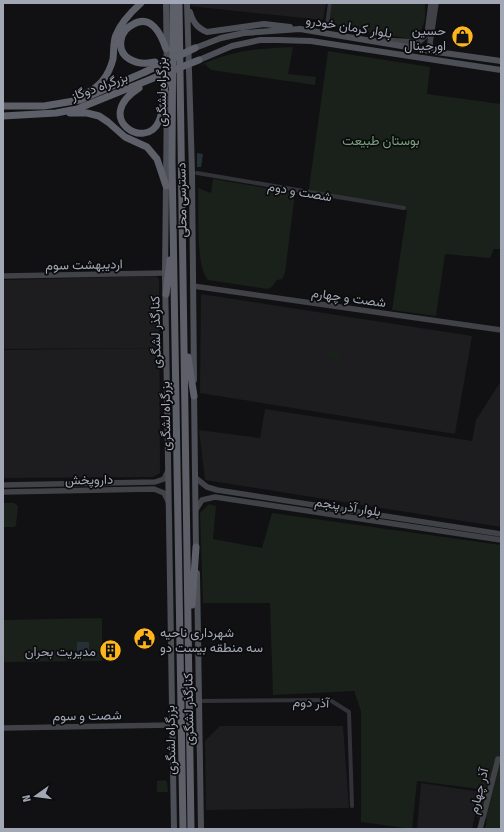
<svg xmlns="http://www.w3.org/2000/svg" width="504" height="832" font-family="'Fira Sans Condensed',Vazirmatn,sans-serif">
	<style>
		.built { fill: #1d1d20 }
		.green { fill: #19211a }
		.water { fill: #263037 }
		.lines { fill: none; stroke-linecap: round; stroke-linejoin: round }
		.street { stroke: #323338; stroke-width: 4 }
		.secondary { stroke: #404248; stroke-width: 5.5 }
		.primary { stroke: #4d4f57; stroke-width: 6 }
		.highway { stroke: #5d6069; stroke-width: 7 }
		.highway-bridge { stroke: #5d6069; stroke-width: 7 }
		.labels { text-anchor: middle; stroke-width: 3.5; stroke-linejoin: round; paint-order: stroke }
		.street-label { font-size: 13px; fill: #a1a7b5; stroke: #0c0c0e }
		.poi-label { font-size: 13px; fill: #a1a7b5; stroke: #0c0c0e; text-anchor: end }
		.park-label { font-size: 13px; fill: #76a279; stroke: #0c0c0e }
	</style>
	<rect width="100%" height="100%" fill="#111113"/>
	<path class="built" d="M191,3H326L323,20L198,7L191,6Z
		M156,276L159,279L160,473L153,477L3,478V350L159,348L3,349V280Z
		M201,294L472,336L455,434L200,393Z
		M501,381V527L205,480L199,430L260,438L265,409L472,441L476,420Z
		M220,726H343L349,808L206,810L205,741Z
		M421,783L480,792L472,829H417Z"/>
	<path class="green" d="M332,3H425V19L419,37L413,39L329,26Z
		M293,47L288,74L316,77L315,85L211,70L205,64L198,66C234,50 254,49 293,47Z
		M328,51L430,67L427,94L501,104V249H494L490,258L445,254L436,316L392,310L407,210L308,195Z
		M213,179L295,193L285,273L282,279L277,280L272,287L268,289L208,280C195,265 199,210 198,188L211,193Z
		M330,349L341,351L339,360L329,357Z
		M3,503H14L18,506L16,525L14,527H3Z
		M209,504L216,506L213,539L262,548L272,513L501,545V829H485L487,819L477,817L479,789L417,781L412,829L361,822V711L354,691L273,695L270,603H203L200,513Z
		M102,618V661L3,662V620Z
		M165,780L167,782L168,792H157V781Z"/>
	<path class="water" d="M197,153L203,154L201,167H197Z
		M77,642H89V656H77Z"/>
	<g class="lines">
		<path class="street" d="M327,25L330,3
			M197,173L404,208
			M199,701L330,700L349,712L352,806"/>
		<path class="secondary" d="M436,3L430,43L431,47L437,52
			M377,40L419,42L427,35L431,3
			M3,276L165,273
			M193,286L501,330
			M197,479L207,487L217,490L501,534
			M3,485L155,482L164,479L168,471
			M3,492L154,489L164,493L168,501
			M197,508L202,500L215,497L501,540
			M3,728L172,725
			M480,829L498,759"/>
		<path class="primary" d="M166,3L167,77
			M187,3L192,172L194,380
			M190,12C193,22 197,28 207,32L264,24L290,27
			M195,48L221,38L244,33L300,29L437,52L501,61
			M199,60L232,46L260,40H278L311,41L501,70
			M167,93L165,273L174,829
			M194,393L196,551
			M197,573L201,829"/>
		<path class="highway" d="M173,3L172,160L183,829
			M179,3L191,829
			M155,62C138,66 115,59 122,36C124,31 128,27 132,25C151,13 161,34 166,49
			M139,88C92,118 146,152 159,121C165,108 162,92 167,78
			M84,94C99,88 109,75 113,59C114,51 113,42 116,35C121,22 131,12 141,3
			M3,106H44L80,100L145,72
			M70,113H87L99,116L108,122L125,137L147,147L157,159L166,186
			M3,116L56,113L77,109L156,77
			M166,294L170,260
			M188,357L194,396
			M192,605L196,547"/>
		<path class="highway-bridge" d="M145,72L195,48
			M156,77L199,60"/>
	</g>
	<defs>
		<symbol id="shop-disc" viewBox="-11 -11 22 22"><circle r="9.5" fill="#ffb61d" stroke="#0c0c0e"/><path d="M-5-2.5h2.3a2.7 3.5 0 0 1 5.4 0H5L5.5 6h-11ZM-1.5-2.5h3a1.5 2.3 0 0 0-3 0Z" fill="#111"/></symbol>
		<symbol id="civic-disc" viewBox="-11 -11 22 22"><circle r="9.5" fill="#ffb61d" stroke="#0c0c0e"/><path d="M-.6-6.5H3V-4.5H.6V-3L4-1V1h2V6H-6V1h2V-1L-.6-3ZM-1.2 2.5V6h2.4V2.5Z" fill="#111"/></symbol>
		<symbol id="building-disc" viewBox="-11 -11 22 22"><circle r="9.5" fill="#ffb61d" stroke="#0c0c0e"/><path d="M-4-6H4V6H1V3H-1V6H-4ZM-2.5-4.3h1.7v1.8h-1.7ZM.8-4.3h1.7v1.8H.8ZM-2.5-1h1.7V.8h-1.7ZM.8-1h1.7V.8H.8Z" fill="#111"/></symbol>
	</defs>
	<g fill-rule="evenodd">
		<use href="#shop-disc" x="450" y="24" width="25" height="25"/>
		<use href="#civic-disc" x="132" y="626" width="25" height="25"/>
		<use href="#building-disc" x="98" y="638" width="25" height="25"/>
	</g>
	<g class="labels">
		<g class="street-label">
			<text transform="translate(349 26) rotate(9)" y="5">بلوار کرمان خودرو</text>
			<text transform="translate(99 86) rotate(-20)" y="5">بزرگراه دوگاز</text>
			<text transform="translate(161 92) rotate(-90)" y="5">بزرگراه لشگری</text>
			<text transform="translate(300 191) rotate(10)" y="5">شصت و دوم</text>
			<text transform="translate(181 200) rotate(-91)" y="5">دسترسی محلی</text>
			<text transform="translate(84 264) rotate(-1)" y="5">اردیبهشت سوم</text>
			<text transform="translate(349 297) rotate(8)" y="5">شصت و چهارم</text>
			<text transform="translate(155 332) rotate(-91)" y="5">کنارگذر لشگری</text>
			<text transform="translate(165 416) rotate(-91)" y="5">بزرگراه لشگری</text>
			<text transform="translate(89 479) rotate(-1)" y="5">داروپخش</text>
			<text transform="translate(348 506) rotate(9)" y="5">بلوار آذر پنجم</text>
			<text transform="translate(311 702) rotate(2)" y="5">آذر دوم</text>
			<text transform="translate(188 709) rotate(-91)" y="5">کنارگذر لشگری</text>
			<text transform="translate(87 715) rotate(-1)" y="5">شصت و سوم</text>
			<text transform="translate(170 740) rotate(-91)" y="5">بزرگراه لشگری</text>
			<text transform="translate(478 791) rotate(-76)" y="5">آذر چهارم</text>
		</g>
		<g class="poi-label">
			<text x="446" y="35">حسین<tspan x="446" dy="15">اورجینال</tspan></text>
			<text x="160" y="637" text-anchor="start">شهرداری ناحیه<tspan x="160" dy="15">سه منطقه بیست دو</tspan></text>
			<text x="96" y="656">مدیریت بحران</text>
		</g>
		<g class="park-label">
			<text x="381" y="145">بوستان طبیعت</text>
		</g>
	</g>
	<rect width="504" height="832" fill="none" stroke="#a1a7b5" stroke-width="8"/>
	<g transform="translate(36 796) rotate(256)" stroke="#0c0c0e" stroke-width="3" paint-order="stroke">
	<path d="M0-3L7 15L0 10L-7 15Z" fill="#a1a7b5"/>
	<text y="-6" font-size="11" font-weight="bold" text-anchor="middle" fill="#a1a7b5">N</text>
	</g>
</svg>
